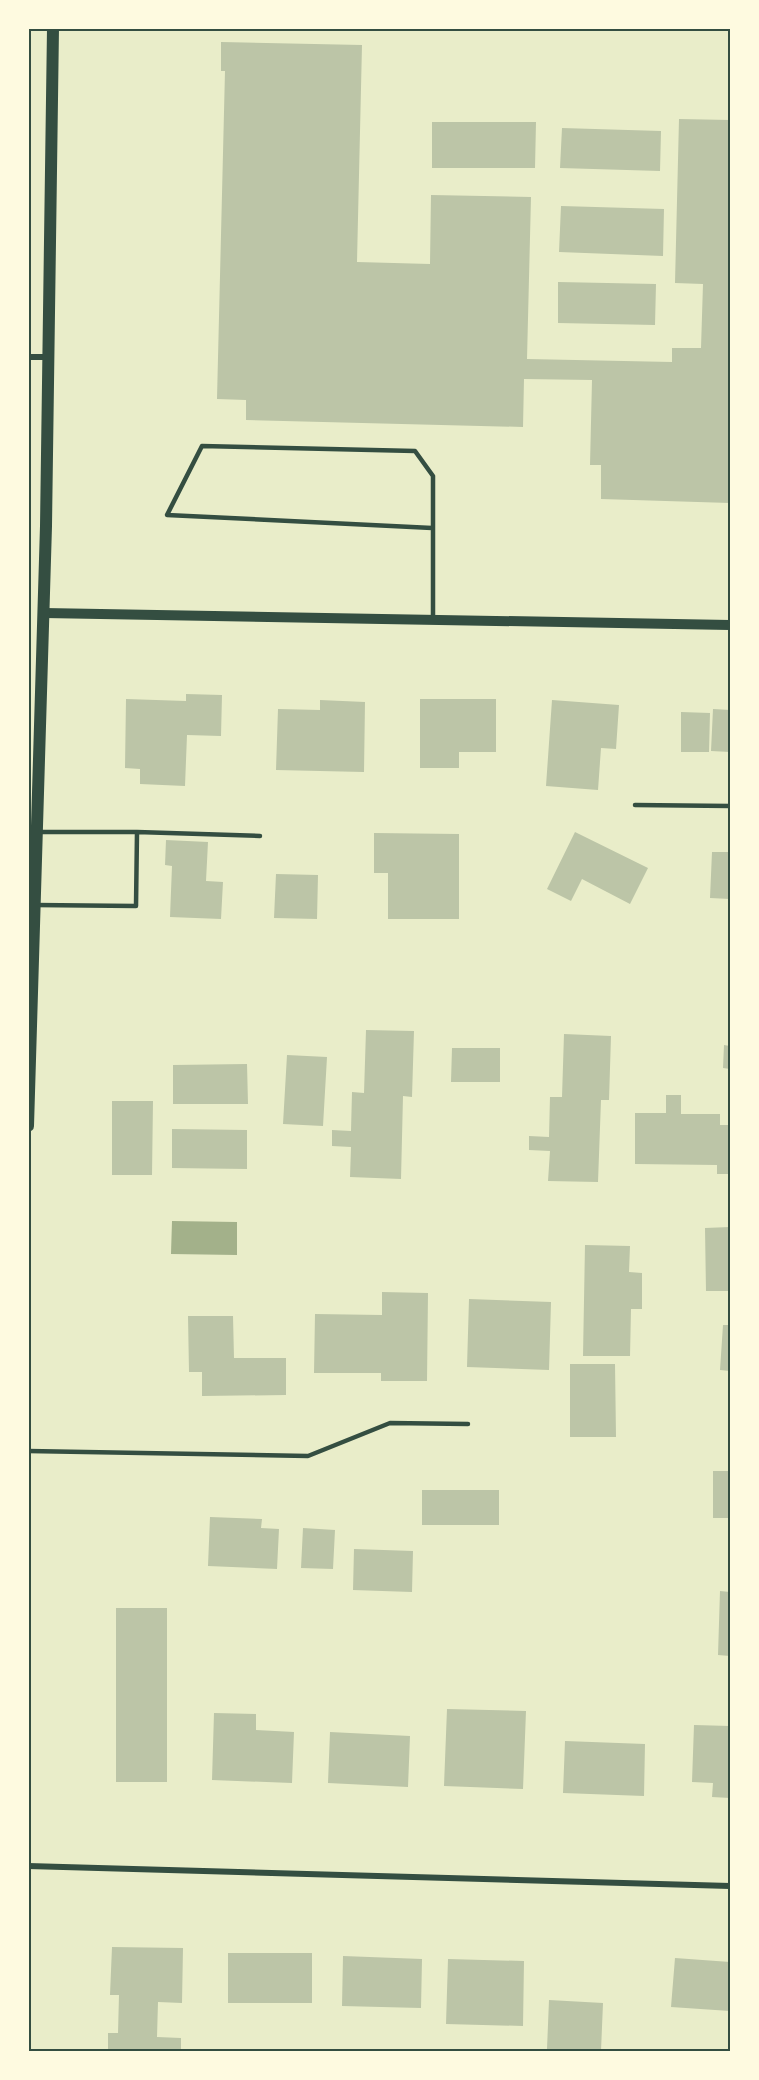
<svg xmlns="http://www.w3.org/2000/svg" width="759" height="2080" font-family="'Fira Sans Condensed',sans-serif">
	<style>
		.water { fill: #a3b18a }
		.building { fill: #bcc5a7 }
		.lines { fill: none; stroke-linecap: round; stroke-linejoin: round }
		.service { stroke: #344e41; stroke-width: 4.5 }
		.minor { stroke: #344e41; stroke-width: 6 }
		.tertiary { stroke: #344e41; stroke-width: 10 }
		.secondary { stroke: #344e41; stroke-width: 12 }
		.neatline { fill: none; stroke: #344e41; stroke-width: 2 }
	</style>
	<rect width="100%" height="100%" fill="#e9edc9"/>
	<path class="water" d="M172,1221L237,1222V1255L171,1254Z"/>
	<path class="building" d="M221,42L362,45L357,262L430,264L431,195L531,197L527,359L672,362V348H701L703,284L675,283L679,119L730,120V503L601,499V465H590L592,380L524,379L523,427L246,420V400L217,399L225,71H221Z
		M432,122H536L535,168H432Z
		M562,128L661,131L660,171L560,168Z
		M561,206L664,209L663,256L559,252Z
		M558,282L656,284L655,325L558,323Z
		M186,694L222,695L221,736L187,735L185,786L140,784V769L125,768L126,699L186,701Z
		M420,699H496V752H459V768H420Z
		M320,700L365,702L364,772L276,770L278,709L320,710Z
		M552,700L619,705L616,749L601,748L598,790L546,786Z
		M713,709L730,710V752L711,751Z
		M681,712L710,713L709,752H681Z
		M575,832L648,868L630,904L582,879L571,901L547,889Z
		M374,833L459,834V919H388V873H374Z
		M166,840L208,842L206,881L223,882L221,919L170,917L172,866L165,865Z
		M712,852H730V899L710,898Z
		M276,874L318,875L317,919L274,918Z
		M366,1030L414,1031L412,1097L403,1096L401,1179L350,1177L351,1147L332,1146V1130L351,1131L352,1092L364,1093Z
		M564,1034L611,1036L609,1100H601L598,1182L548,1181L550,1151L529,1150V1136L549,1137L550,1097H562Z
		M724,1045L730,1046V1069L723,1068Z
		M452,1048H500V1082H451Z
		M287,1055L327,1057L323,1126L283,1124Z
		M247,1064L248,1104H173V1065Z
		M666,1095H681V1114H720V1125H730V1174H717V1165L635,1164V1113H666Z
		M112,1101H153L152,1175H112Z
		M172,1129L247,1130V1169L172,1168Z
		M730,1227V1291H706L705,1228Z
		M585,1245L630,1246L629,1272L642,1273V1309H631L630,1356H583Z
		M382,1292L428,1293L427,1381H381V1373H314L315,1314L382,1315Z
		M469,1299L551,1302L549,1370L467,1367Z
		M188,1316H233L234,1358H286V1395L202,1396V1372H189Z
		M723,1325H730V1371L720,1370Z
		M570,1364H615L616,1437H570Z
		M713,1471H730V1518H713Z
		M422,1490H499V1525H422Z
		M210,1517L262,1519L261,1528L279,1529L277,1569L208,1566Z
		M303,1528L335,1530L333,1569L301,1568Z
		M354,1549L413,1551L412,1592L353,1590Z
		M720,1591L730,1592V1656L718,1655Z
		M116,1608H167V1782H116Z
		M447,1709L526,1711L523,1789L444,1786Z
		M214,1713L256,1714V1730L294,1732L292,1783L212,1780Z
		M694,1725L730,1726V1798L712,1797L713,1783L692,1782Z
		M330,1732L410,1736L408,1787L328,1783Z
		M565,1741L645,1744L644,1796L563,1793Z
		M112,1947L183,1948L182,2003L158,2002L157,2037L181,2038V2052H108V2033H118L119,1995H110Z
		M228,1953H312V2003H228Z
		M343,1956L422,1959L421,2008L342,2006Z
		M675,1958L730,1962V2011L671,2007Z
		M448,1959L524,1961L523,2026L446,2024Z
		M549,2000L603,2003L601,2051L547,2049Z"/>
	<g class="lines">
		<path class="service" d="M432,528L167,515L202,446L415,451L433,476V620
			M635,805L730,806
			M137,832L260,836
			M35,905L136,906L137,832H37
			M28,1451L308,1456L390,1423L468,1424"/>
		<path class="minor" d="M28,357H49
			M28,1866L730,1886"/>
		<path class="tertiary" d="M44,613L730,625"/>
		<path class="secondary" d="M28,1126L46,526L53,28"/>
	</g>
	<rect width="759" height="2080" fill="none" stroke="#fefae0" stroke-width="60"/>
	<rect x="30" y="30" width="699" height="2020" class="neatline"/>
</svg>
